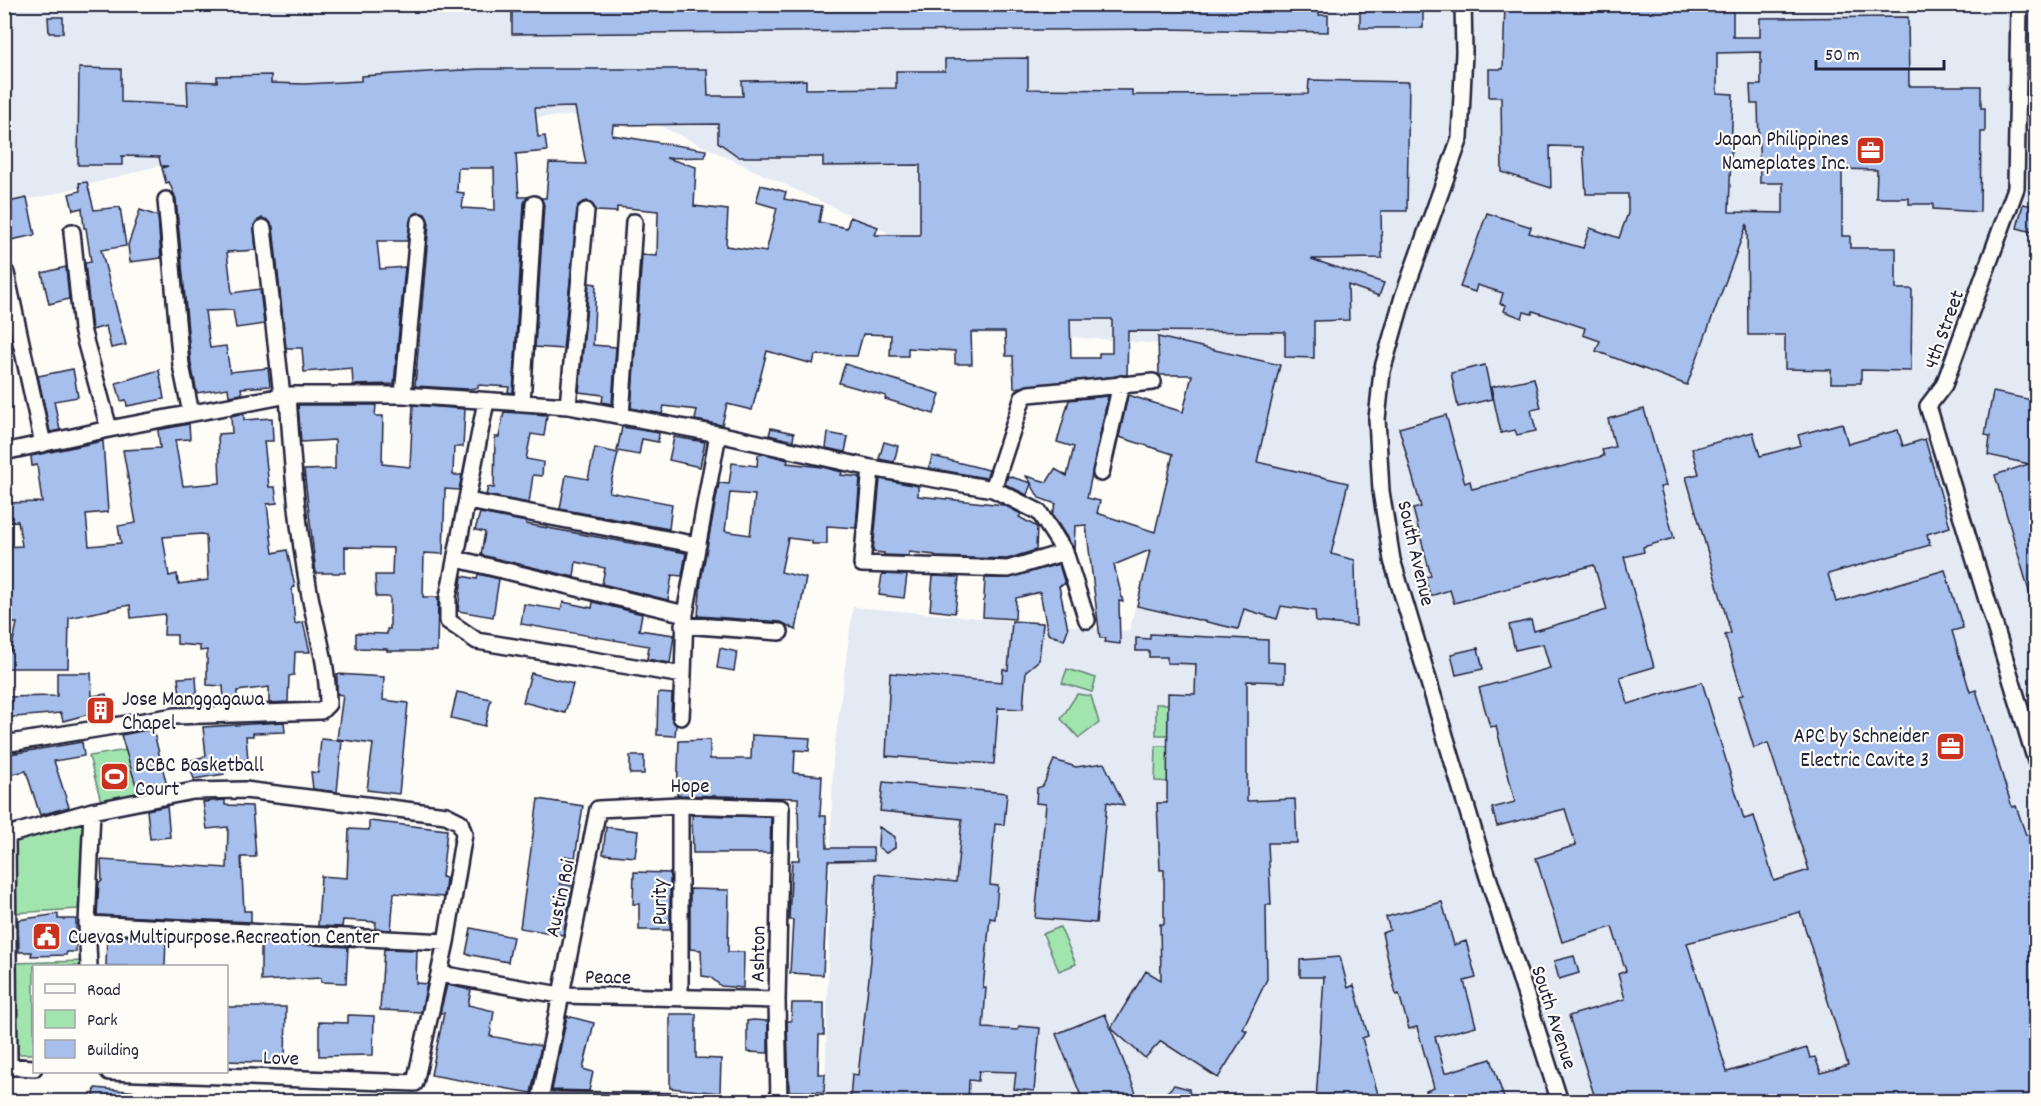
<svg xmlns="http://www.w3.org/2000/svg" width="2041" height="1106" font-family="Dekko,sans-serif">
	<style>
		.built { fill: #e3eaf4 }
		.green { fill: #a2e4ae; stroke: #628374; stroke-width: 1.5 }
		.building { fill: #a6bfec; stroke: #22223b; stroke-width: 1.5; fill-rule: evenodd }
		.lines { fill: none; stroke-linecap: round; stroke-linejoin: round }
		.street-casing { stroke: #22223b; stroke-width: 20 }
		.street { stroke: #fdfcf7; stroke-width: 15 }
		.labels { text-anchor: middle; stroke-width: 4.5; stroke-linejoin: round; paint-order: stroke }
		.poi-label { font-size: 21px; fill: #22223b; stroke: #fdfcf7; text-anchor: start }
		.street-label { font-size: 21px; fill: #22223b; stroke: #fdfcf7 }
	</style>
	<rect width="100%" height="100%" fill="#fdfcf7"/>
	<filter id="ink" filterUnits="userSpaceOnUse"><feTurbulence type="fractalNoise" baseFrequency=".0167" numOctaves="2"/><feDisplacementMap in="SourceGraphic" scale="12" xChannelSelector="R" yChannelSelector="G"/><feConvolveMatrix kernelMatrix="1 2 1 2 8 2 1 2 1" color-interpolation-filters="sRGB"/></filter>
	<g filter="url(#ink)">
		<path class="built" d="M5,5H2036V1101H825L833,758L853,607L1129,631L1202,347L1046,335L885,332L886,232L630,112L280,133L46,196L5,203Z"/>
		<path class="green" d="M1067,669L1096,678L1092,692L1062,683Z
			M1077,694L1091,696L1099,723L1079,738L1061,719Z
			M1156,704H1170L1171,735H1156Z
			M1156,746H1171V782L1155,781Z
			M126,750L140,797L102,805L89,756Z
			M86,818L78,909L15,913L16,840Z
			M1060,927L1076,964L1059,971L1043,934Z
			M83,961V966H34V1054H17L15,963Z"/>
		<path class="building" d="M512,4H1319V15H1328V32L1165,29L512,34Z
			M1360,4H1423V28H1360Z
			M1505,4H1733V37H1760V18L1908,17L1909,86H1981V108H1985V132H1981L1980,212L1933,209V204H1909V198H1876L1877,170L1842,169V236H1850V248H1896V289H1912L1911,371L1861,370V383H1831V370L1785,369V335H1748L1747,224L1687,385L1596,351L1600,341L1583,335L1585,328L1533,311L1532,314L1524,312L1522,318L1504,311L1506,305L1500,304L1503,293L1477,285L1475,292L1460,287L1487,213L1531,227L1529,233L1583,248L1590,228L1619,238L1628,213V194H1586L1583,147L1550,146L1551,188L1502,172L1501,97H1489V69H1503ZM1761,52V85H1750L1751,104H1758L1760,183H1783V213L1729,212L1733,94L1717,93V53Z
			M48,17H63V33H49Z
			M1028,58V89L1132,90V95L1308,94L1309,80L1409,82L1407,211H1381L1382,258L1311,259L1384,283L1379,296L1348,285L1349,320L1314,321V358L1285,357V332L1128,331L1127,375L1014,388L1013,356H1006L1005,332H971L972,364H955V351L908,348V356H890L891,335L863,334L857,356L815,355L813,364L767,351L752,410L727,404L722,425L695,420L697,410L664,406L662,414L631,408L642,255L657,256L658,211L617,207V212L596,211L587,201L578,205L563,349L535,347L544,205L541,198H546L549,163L586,164L575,107L535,108L538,137L545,136L547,151L516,154L519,197H527L524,203L513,393L508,392L509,387L478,385V388L467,389L415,386L429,223L425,214L419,212L411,217L407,241H377L380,269L405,267L394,384L353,385L352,368L304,372L302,348H286L273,227L270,222L262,218L254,225L256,250L227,252L232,293L260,289L264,324L236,328L233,310L205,311L210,348L226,346L230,372L268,368L270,386L241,388L242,394L229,396L228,388L197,393L191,364L176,199L169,182L166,183L162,168L168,166H161L159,157L122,156V165H78L79,68L121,69V102L188,105L187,81L217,82V76L271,75V83L305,84L361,81V76L479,69H707L708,96H743L742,81L806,80V89L896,88V71H945V59ZM718,124V142L739,157H823V166L920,165V235H875L878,227L850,217L847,228L819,222L822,206L784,199L786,192L761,185L756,202L777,208L766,252L726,246L728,210L694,206L696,167L666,158L705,157L706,150L612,135L613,125ZM458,168H494L495,210L462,208L464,193L457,192ZM1070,319H1112V353H1099V358H1071Z
			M87,182L94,210L120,207L126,246L101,250L126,345L111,348L106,326L92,330L85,263L91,262L86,228H84L82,208L73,210L69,194L80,191L79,183Z
			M27,198L35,235L11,240L4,203Z
			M2023,204L2037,207L2032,232L2017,228Z
			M140,210L158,216L161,258L130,262L128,245Z
			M66,267L69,299L49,304L42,273Z
			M589,283L596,284L593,345L616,347L612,404L602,402L603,395L579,392Z
			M1158,337L1280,365L1257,462L1348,483L1331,554L1355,560L1356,626L1316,622L1315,611L1281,606L1277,619L1244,609L1238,629L1137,606L1150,550L1114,565L1123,602L1119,601L1120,644L1105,642L1106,638H1100L1086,525L1075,526L1074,549L1052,514L1056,504L1039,498L1031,484L1027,495L1005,484L1008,476L1031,483L1026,476L1047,482L1055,469L1067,476L1074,447L1057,442L1069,400L1108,396L1087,498L1100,501L1097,513L1155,532L1173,454L1119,437L1128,395L1183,412L1192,375H1159Z
			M845,364L940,394L934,414L885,399L886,396L839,383Z
			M1485,365L1492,399L1458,407L1451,373Z
			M73,369L78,397L54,401L60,430L50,432L38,376Z
			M159,370L164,399L127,406L126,400L121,401L116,383Z
			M1534,378L1541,408L1531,410L1536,431L1517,435L1515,430L1501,433L1491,387Z
			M1993,392L2037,401V605H2033L1995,475L2029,464L1988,455L1990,436L1985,435Z
			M298,405H376L375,416H383L382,464L410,467L413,405L465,409L463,447H454L453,475H462L459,490L445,489L443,554L424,553L423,597H438L437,651H387V649L356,648V633L387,634V629H390V597H376L375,575H392L393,548L345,547V573H316L304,470L335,469V440L301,442Z
			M1644,409L1666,486L1660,487L1674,538L1643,547L1644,552L1624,557L1654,667L1620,677L1628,704L1702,682L1744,819L1754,816L1774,881L1809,870L1768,743L1754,748L1738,696L1743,695L1725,635L1731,633L1686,477L1699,474L1692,449L1753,432L1760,456L1801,445L1798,435L1842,423L1848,444L1898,430L1903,446L1925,439L1950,527L1927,534L1930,545L1828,574L1836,602L1945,570L1963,628L1952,631L1970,692L1976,690L2012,807L2016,806L2026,835L2031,834L2037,851V1101H1596L1569,1016L1625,999L1618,974L1626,971L1612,927L1562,942L1536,858L1576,845L1565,809L1497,826L1492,808L1515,802L1496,726L1490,727L1479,688L1550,668L1543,644L1515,650L1509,625L1531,620L1534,631L1607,610L1594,565L1454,603L1450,590L1430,596L1425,577L1431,576L1413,509L1421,507L1399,428L1446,415L1465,483L1470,481L1472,489L1604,456L1602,450L1615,447L1608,419ZM1800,912L1848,1065L1821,1073L1815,1057L1810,1058L1807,1048L1727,1072L1687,943Z
			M504,412L547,415L544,436L531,434L526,459L543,462L542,476L533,475L529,503L486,495L488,487L494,488L495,437H499Z
			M244,413V420L272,418L273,441H264L269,487H275L277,503L267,504L273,553L287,550L295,587L292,588L295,624L303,622L310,652H295L294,675L289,676L288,702L269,703V687L237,691V698L224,699L223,686L207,685V650L200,651V646L177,644V635H164L165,614L131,618L130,605L69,618L68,668H4V651H11L17,623H7L4,547L22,546L18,521L4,522V503L42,502L37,465L32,466L31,456L103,441L108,512L86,514L89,546L121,543L118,526L136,523L123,450L160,448L158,430L189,424L190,439L175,440L183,486L220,483L218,434L232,433L231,416ZM201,534L206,535L208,580L178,584L177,574L169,576L163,537Z
			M622,427L659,433L658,442L642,439L639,455L617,451Z
			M771,428L794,433L793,441L769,435Z
			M828,433L848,437L845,452L826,448Z
			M674,437L705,442L700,467L669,460Z
			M884,442L898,446L894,462L879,459Z
			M595,448L618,453L609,492L672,504L669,529L560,509L566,475L588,479Z
			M765,454L788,460L787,463L822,467L842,472L841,475L860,477L856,528L827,526V544H812V541L788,538L781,572L806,578L796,630L781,622L698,616L701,580L719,483L729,484L732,463L757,466L758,455ZM730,493L755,495L750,535L725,531Z
			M932,456L989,470L986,478L929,468Z
			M880,479L918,486V496L1004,505L1021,514L1019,517L1037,527L1036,550L1007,559L935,557V555L909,552V556L884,555V553L873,552Z
			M480,513L526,522V524L686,553L682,576L672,575L668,600L602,584L605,568L576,562L574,577L481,555L485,532L475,530Z
			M1059,564L1065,584L1059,586L1068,629L1064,640L1048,634L1040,592L1016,598L1015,619L983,617L985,578H1010Z
			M478,574L499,579L493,617L458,611L462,576L477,579Z
			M882,574L907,575L904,598L879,595Z
			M933,576L959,577L955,613L930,610Z
			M563,602L592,608L593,602L642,614L639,630L674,635L670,663L647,659L649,646L521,624L524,604L561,610Z
			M1012,621L1043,623L1039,660L1026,671L1023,709L998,708L994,764L886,756L890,673L1002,682L1003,669L1008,670Z
			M1150,634L1268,640V662L1285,663V682L1247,681V801L1295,799L1297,843H1268L1271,905H1266L1267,979L1243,1029L1247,1031L1218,1078L1161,1041L1145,1058L1111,1028L1146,971L1161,980L1160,924H1164V870H1160L1157,803H1167L1168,693L1195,694L1196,664L1167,663V657H1149V651H1136V638L1150,639Z
			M720,648L737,652L734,671L717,668Z
			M1478,648L1483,669L1456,675L1451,654Z
			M57,673H91L92,696L106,694L111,714L94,717L93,713L63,721L61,713L4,718V697L57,696Z
			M531,673L573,684L565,713L523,702Z
			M337,674L384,677L383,700L408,703L399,794L367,790L373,744L337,739L343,695L337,694Z
			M196,677L197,693L180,695L178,678Z
			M457,692L491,699L485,726L451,718Z
			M658,693L672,694L671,717L676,725L675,736L657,735Z
			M284,722L285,732L253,733V736H246L248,760L223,762L224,774L194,779L188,761L206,756L203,727Z
			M153,729L167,786L138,792L121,735Z
			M752,735L810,738L809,751L795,750L794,773L822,776L820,816H826L827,848H873L874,860L828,861L823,975L790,973L793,920H789L791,879L792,860H799L798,798L677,795L679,741L710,740V759H751Z
			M321,739L342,741L337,792L313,789L311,772L318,773Z
			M82,742L84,756L54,761L69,807L40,815L26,771L4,776V755Z
			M630,756H644V774H630Z
			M1054,760L1076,767L1104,763L1124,805L1107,802L1096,923L1035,918L1046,804L1036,803L1037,788L1043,786Z
			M883,782L1007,793L1004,825L995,824L990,885L998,886L995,919L990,918L983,988H986L983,1028L1018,1030L1019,1026L1040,1028L1034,1091L1014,1089L1016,1072L979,1071L978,1081L969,1080L968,1101H850L852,1074L858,1075L871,960L876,874L956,882L962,819L880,811Z
			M538,799L583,806L575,858L565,856L560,884L573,886L563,935L520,928Z
			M225,800V805L252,806L256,857H241L244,911H251V922L97,915L99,882L102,881L101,860L227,868L228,827L207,829L203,802Z
			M167,806L170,837L150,839L147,810Z
			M692,815L771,817L770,853H693Z
			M369,821L447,830L442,877L446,878L444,897L394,893L391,930L375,929L376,922L343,920L342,927L318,926L321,876L347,878L349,829L369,830Z
			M606,827L638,831L635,857L603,854Z
			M879,827L895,837V848L886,853L878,847Z
			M634,872L670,873V930H639V904H633Z
			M690,889L729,890L728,952H744L743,988L721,986L710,977L702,976L701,950L690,949Z
			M1442,902L1454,945L1466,941L1476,978L1464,981L1476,1026L1435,1037L1445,1073L1491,1059L1505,1101H1429L1426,1091L1434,1088L1417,1027L1409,1029L1399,994L1396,995L1382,933L1390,930L1386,917Z
			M58,914V919H76V952H67L66,955L31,956L32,952H19L18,920Z
			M471,928L513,937L508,962L466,954Z
			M107,935L166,938L165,966H106Z
			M261,942L348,947L346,983L321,982V978L261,981Z
			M384,949L417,950L416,983L427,984L421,1012L380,1010Z
			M1574,956L1579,973L1559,979L1554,961Z
			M1340,957L1348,988L1354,985L1368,1036L1362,1038L1380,1101H1316L1324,977H1300V960Z
			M447,985L471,990L468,1005L494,1011L490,1036L541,1046L531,1093L431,1075L444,1013H440Z
			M792,1003H824V1035H819L818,1074H825L824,1092L789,1091L787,1021H791Z
			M226,1007H286L285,1063L226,1061Z
			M670,1014H696V1058L721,1059L720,1093L670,1088Z
			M1105,1014L1111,1029L1139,1101H1083L1056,1034Z
			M348,1015L374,1016L373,1055L319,1056V1022L348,1023Z
			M567,1016L594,1023L583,1069L593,1072L589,1091L552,1090Z
			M753,1020L768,1021V1053L747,1052V1021Z
			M1174,1085L1189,1089L1191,1101H1158Z
			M95,1088L138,1092V1101H93Z"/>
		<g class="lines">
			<defs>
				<path id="street" d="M1463,4L1464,52L1460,138L1403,297L1382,371L1377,419L1381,491L1392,560L1481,855L1560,1102
					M2019,4L2016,188L1944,385L1928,406L2036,761
					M166,200L181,365L191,413
					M263,228L282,396
					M72,232L82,329L109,429
					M6,273L43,444
					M403,395L419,222
					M486,401L448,597V621L477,641L683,675L685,614L718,434
					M522,403L534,204
					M568,406L586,211
					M621,417L634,222
					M4,452L109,429L288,395H403L568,406L718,434L871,468L993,489L1039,512L1065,552L1087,620
					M871,468L862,564L1008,569L1065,552
					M1101,473L1121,384
					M993,489L1023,397L1029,394L1153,382
					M468,501L698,545
					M457,559L685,614
					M683,625L780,632
					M681,717L683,675
					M4,744L175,716L321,711L328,704C328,665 316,629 309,591C297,526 292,461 288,395
					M7,835L9,1067
					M4,836L92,811L193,791L245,790L446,815L460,822L464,834L446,942L415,1083L109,1072
					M87,924L446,942
					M89,966L87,924L92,811
					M440,974L560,995L777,1000
					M680,998V805
					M4,1066L34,1068
					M677,1102L540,1100L598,809L680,805L781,808L777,1000L779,1102"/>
			</defs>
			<use href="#street" class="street-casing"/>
			<use href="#street" class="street"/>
		</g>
	</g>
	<defs>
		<symbol id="office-square" viewBox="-11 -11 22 22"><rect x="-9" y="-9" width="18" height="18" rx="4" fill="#c8321e" stroke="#fdfcf7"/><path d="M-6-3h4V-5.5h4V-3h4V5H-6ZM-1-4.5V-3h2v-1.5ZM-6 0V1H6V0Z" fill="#fff"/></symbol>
		<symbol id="building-square" viewBox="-11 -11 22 22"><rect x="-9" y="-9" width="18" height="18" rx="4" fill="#c8321e" stroke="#fdfcf7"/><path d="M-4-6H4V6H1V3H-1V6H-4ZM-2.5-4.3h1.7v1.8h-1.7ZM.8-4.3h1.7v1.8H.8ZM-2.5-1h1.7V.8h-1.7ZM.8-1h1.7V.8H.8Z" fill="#fff"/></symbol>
		<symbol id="stadium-square" viewBox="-11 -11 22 22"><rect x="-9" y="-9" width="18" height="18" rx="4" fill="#c8321e" stroke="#fdfcf7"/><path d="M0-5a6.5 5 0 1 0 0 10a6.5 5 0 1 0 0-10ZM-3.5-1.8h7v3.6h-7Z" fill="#fff"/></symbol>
		<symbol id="civic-square" viewBox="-11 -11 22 22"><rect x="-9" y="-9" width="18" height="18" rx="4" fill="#c8321e" stroke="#fdfcf7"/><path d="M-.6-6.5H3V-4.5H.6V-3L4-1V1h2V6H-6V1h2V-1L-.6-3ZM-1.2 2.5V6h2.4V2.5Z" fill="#fff"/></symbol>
	</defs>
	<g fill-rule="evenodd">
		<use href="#office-square" x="1854" y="134" width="33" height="33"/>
		<use href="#building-square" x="84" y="694" width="33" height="33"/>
		<use href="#office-square" x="1934" y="730" width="33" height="33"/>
		<use href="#stadium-square" x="98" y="760" width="33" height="33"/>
		<use href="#civic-square" x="30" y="920" width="33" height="33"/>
	</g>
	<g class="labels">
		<g class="poi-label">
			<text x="1849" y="145" text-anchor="end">Japan Philippines<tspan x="1849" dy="24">Nameplates Inc.</tspan></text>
			<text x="122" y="705">Jose Manggagawa<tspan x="122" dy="24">Chapel</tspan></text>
			<text x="1929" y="742" text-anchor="end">APC by Schneider<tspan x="1929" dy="24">Electric Cavite 3</tspan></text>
			<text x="135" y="771">BCBC Basketball<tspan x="135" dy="24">Court</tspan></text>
			<text x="68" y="943">Cuevas Multipurpose Recreation Center</text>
		</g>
		<g class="street-label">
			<text transform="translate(1943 329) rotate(-70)" y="7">4th Street</text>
			<text transform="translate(1417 553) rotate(77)" y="7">South Avenue</text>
			<text x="690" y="792">Hope</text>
			<text transform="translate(559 898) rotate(-78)" y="7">Austin Roi</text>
			<text transform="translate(659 902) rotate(-90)" y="7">Purity</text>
			<text transform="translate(757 954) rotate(-89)" y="7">Ashton</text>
			<text transform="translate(608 976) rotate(1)" y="7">Peace</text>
			<text transform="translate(1555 1017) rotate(72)" y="7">South Avenue</text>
			<text transform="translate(281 1057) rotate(2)" y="7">Love</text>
		</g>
	</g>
	<rect width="2041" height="1106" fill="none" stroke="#fdfcf7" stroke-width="24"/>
	<rect x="12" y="12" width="2017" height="1082" fill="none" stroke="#22223b" stroke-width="2" filter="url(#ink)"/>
	<rect x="33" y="965" width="195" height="108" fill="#fdfcf7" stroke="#a5a5ac" stroke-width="1.5"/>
	<rect x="45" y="984" width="30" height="9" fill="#fdfcf7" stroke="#a5a5ac" stroke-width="1.5"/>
	<text x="87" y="995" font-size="18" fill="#22223b">Road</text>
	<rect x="45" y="1010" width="30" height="18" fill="#a2e4ae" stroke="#a5a5ac" stroke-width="1.5"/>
	<text x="87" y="1025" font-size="18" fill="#22223b">Park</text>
	<rect x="45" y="1040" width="30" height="18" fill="#a6bfec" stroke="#a5a5ac" stroke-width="1.5"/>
	<text x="87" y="1055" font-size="18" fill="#22223b">Building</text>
	<path d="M1816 60v9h128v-9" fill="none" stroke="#22223b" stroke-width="3"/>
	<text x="1825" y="60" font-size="18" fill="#22223b" stroke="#fdfcf7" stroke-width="4.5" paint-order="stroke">50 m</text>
</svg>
